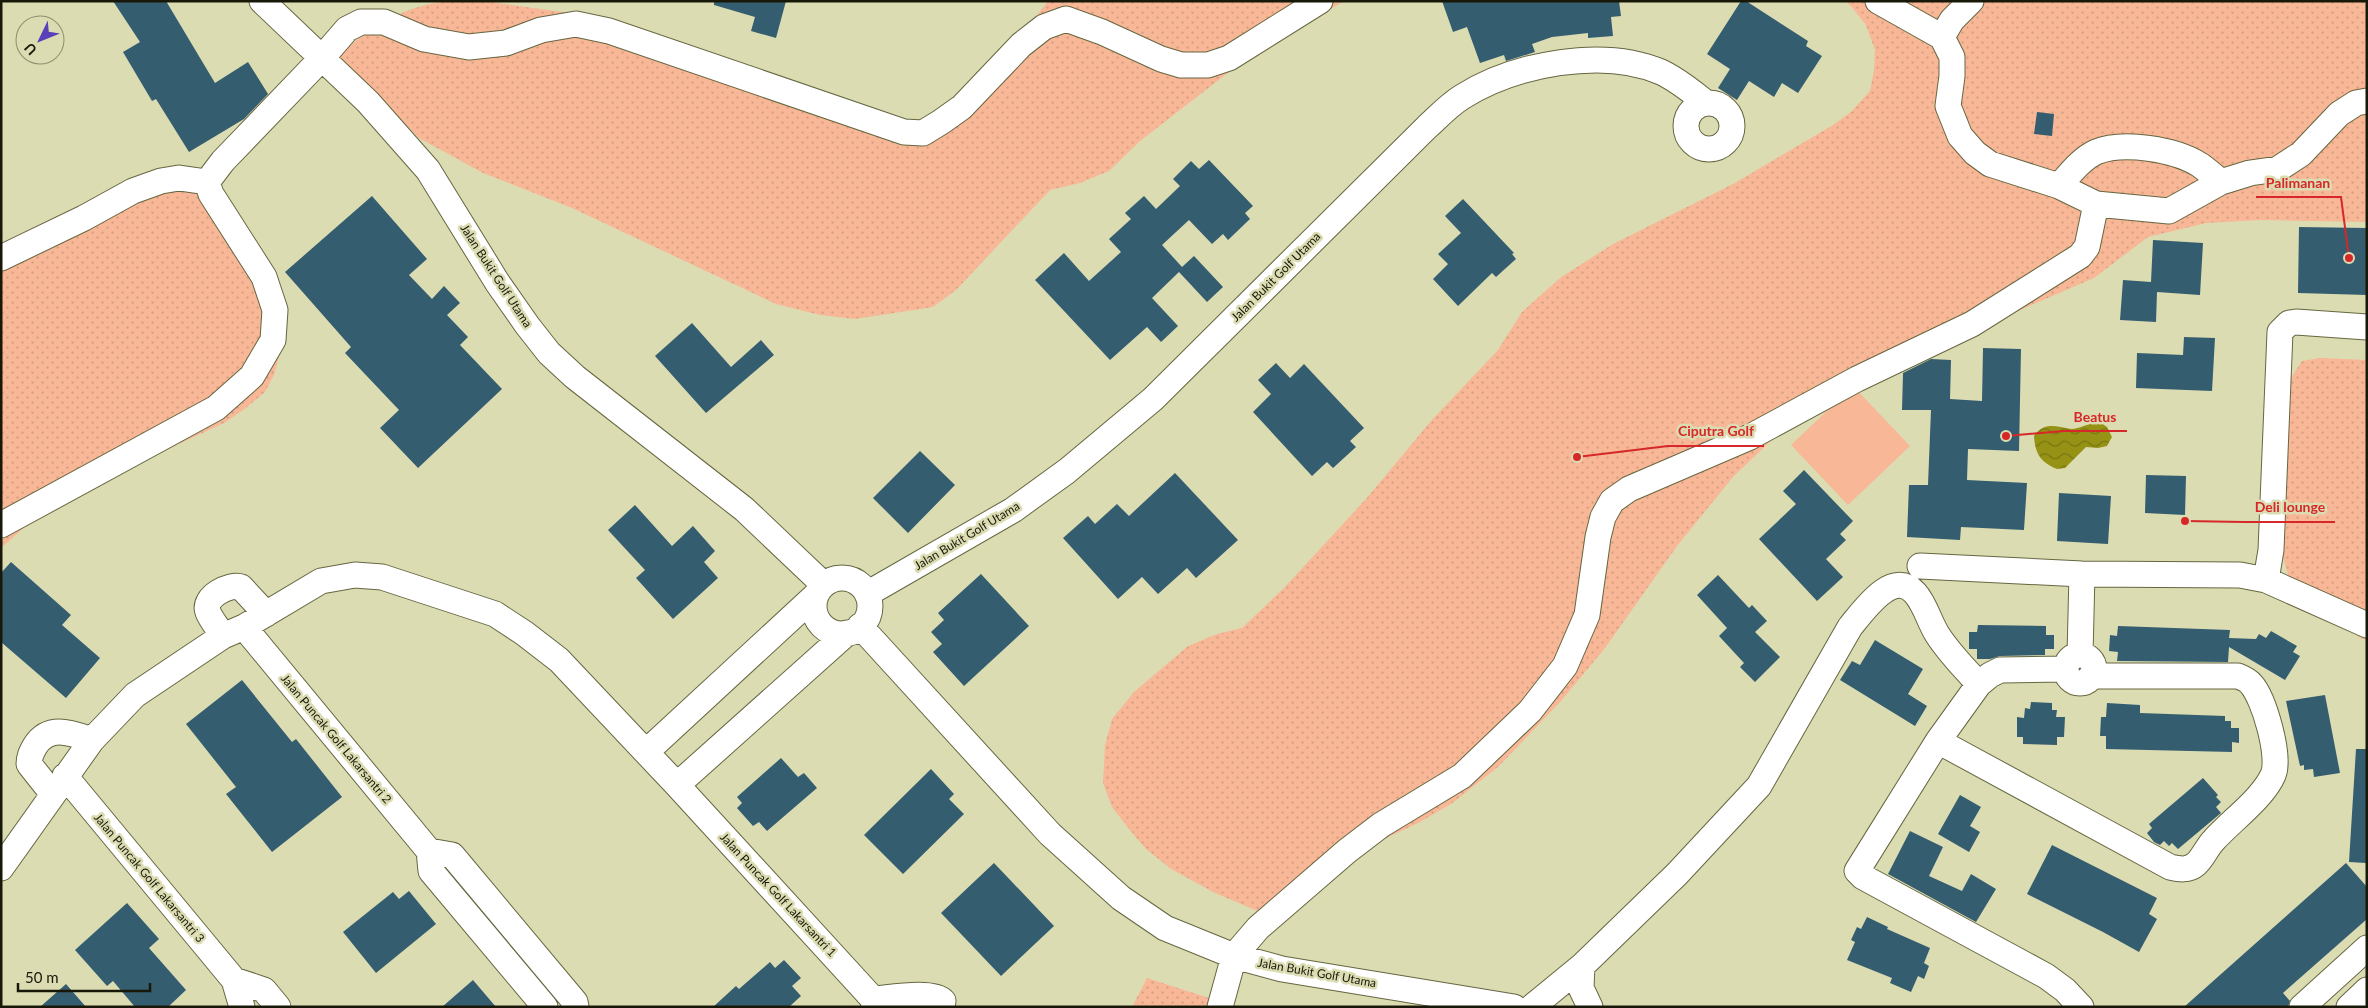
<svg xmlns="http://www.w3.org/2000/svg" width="2368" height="1008" font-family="Lato,sans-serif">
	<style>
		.grass { fill: url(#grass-dots) }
		.pitch { fill: #f8b796 }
		.water { fill: url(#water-waves) }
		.building { fill: #345d6f }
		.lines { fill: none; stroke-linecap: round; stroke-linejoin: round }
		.minor-casing { stroke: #666641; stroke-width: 27 }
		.minor { stroke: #fff; stroke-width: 25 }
		.labels { text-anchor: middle; stroke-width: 5; stroke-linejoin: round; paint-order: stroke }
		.street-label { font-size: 12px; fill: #181809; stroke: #dcdcb3 }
		.leader { fill: none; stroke: #d62828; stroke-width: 2 }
		.callout-dot { fill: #d62828; stroke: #dcdcb3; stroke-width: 2 }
		.callout-label { font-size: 14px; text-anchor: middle; font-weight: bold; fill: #d62828; stroke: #dcdcb3; stroke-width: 5; stroke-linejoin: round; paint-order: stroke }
	</style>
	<defs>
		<pattern id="grass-dots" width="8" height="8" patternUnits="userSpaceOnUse" patternTransform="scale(1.25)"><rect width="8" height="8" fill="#f8b796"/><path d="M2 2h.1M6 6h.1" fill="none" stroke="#d49d80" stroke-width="1.8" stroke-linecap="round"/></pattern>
		<pattern id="water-waves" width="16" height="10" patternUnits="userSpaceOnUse" patternTransform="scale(1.25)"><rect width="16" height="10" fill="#969215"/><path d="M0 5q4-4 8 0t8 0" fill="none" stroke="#797611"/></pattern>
	</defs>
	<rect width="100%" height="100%" fill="#dcdcb3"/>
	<path class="grass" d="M449,1H482L576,14L926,130L1027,28L1048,1H1344L1229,72L1140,141L1109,171L1080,183L1050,190L956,290L933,307L855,319L820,315L776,304L572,208L483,173L419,138L340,57C353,38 393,15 415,8C426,4 438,3 449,1Z
		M1845,1H2367V222L2260,220L2206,223L2148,237L2094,278L2020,310L1988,327L1903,358L1774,438L1733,477L1677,546L1605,648L1561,701L1498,767L1451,804L1418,823L1378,842L1277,919L1215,893L1171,869L1146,849L1129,829L1112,807L1103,783L1105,745L1112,719L1134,692L1188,646L1217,634L1242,628L1283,589L1366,499L1431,421L1498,350L1522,312L1560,278L1613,244L1735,183L1833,125L1851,112L1870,91L1874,70L1875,50L1866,25L1851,6Z
		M169,182L221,201L283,342L274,375L265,392L246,408L224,423L114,474L27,525L1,548V246Z
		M2320,358L2367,360V640L2360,638L2324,608L2292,588L2282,554L2291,378L2302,361Z
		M1147,978L1237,1007H1132Z"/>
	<path class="pitch" d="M1853,386L1910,446L1848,505L1791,445Z"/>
	<path class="water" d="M2098,421L2107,427L2112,437L2107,446L2098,448L2086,447L2065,468L2057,469C2040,462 2035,453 2034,436C2045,421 2056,427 2071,429C2079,429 2090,423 2098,421Z"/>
	<path class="building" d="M113,1H166L215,83L248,62L268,94L244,119L189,152L156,99L152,101L123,52L140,42Z
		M714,1H786L776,38L751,31L755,17L714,5Z
		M1442,1H1619L1621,16L1611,17L1613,36L1588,38V33L1552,37L1532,44L1535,52L1506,61L1504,55L1480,63L1467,27L1453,32Z
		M1741,1H1746L1808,41L1806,46L1822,56L1798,93L1782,83L1774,97L1749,81L1737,100L1718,88L1730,69L1707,54Z
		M2037,112L2054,114L2052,136L2034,134Z
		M1209,160L1253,206L1245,213L1250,219L1228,240L1223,234L1212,244L1189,220L1162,245L1182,267L1194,256L1223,287L1207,302L1179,272L1152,298L1178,326L1161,342L1147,327L1110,360L1035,280L1064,253L1089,281L1121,252L1109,239L1131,219L1125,213L1144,196L1156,209L1180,186L1173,179L1191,161L1199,169Z
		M372,196L427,259L409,275L432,299L444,286L460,303L447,315L468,337L460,345L502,389L418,468L380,428L399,410L345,353L351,347L285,272Z
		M1463,199L1514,253L1512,254L1516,259L1496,277L1492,273L1458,306L1433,279L1448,264L1438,254L1461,233L1445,216Z
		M2299,227L2367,228V295L2298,293Z
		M2153,240L2203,243L2200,295L2157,292L2156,322L2120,320L2123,280L2151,282Z
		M692,323L731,367L761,340L774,355L706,413L655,356Z
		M2184,337L2215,338L2212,391L2136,388L2137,353L2183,355Z
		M1983,348L2021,349L2019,451L1968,449L1967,480L2027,483L2024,530L1961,527L1960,540L1907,537L1909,485H1928L1931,410H1902L1903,373L1931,359L1951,360L1950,399L1982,401Z
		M1276,363L1290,378L1304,364L1364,428L1350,441L1356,447L1333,468L1327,462L1312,476L1253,412L1271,394L1258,380Z
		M920,451L955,485L908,533L873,498Z
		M1804,470L1853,521L1840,534L1846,540L1826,559L1843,577L1817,601L1759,539L1796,504L1783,491Z
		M1175,473L1238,540L1196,578L1187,568L1158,594L1142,577L1118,599L1063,538L1088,516L1095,524L1117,504L1129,516Z
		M2146,475L2186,476L2185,515L2145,513Z
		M2059,493L2111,496L2108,544L2057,541Z
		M635,505L672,546L693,526L715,551L704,562L718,578L673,619L636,578L645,570L608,530Z
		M11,562L71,615L62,625L100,658L66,698L1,642V573Z
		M981,574L1029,626L964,686L933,652L942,644L931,632L944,620L938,613Z
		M1718,575L1749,608L1752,605L1767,621L1755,632L1780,657L1755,682L1740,667L1744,663L1719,636L1727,628L1697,595Z
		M1978,625L2046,626V635H2054V649H2045V655L2000,656L1990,659H1977V649H1969V632H1977Z
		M2118,626L2230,630L2229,638L2256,639L2259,634L2266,638L2271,631L2297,646L2293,652L2300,656L2285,680L2229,647L2228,662L2117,661L2118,652L2109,651L2110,635L2117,636Z
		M1875,640L1923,669L1908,694L1927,706L1915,726L1840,680L1852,661L1860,665Z
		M242,680L292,742L296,739L342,797L272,852L226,794L236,787L186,724Z
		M2325,695L2340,773L2314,777L2313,769L2304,770V765L2300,766L2286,701Z
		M2031,702L2052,703V710H2057L2056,717H2065L2064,737H2057V745L2023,744V737H2017V717L2024,718L2025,708L2030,709Z
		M2107,703L2140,705V713L2225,716V721H2231V728H2239V743L2232,742V752L2106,749V736H2100L2101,717H2106Z
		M2356,749H2367L2366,863L2349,862Z
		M781,758L798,777L804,773L817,788L767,831L759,822L753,826L737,808L742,803L737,797Z
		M931,769L954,794L949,799L964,814L903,874L864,835Z
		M2203,778L2218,795L2216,797L2221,802L2216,807L2221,813L2178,849L2172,843L2169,846L2164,841L2160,845L2154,842L2147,833L2152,828L2149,824Z
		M1960,795L1981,807L1970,826L1980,832L1969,852L1938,834Z
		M1910,831L1943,847L1929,876L1962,891L1971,874L1996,889L1976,922L1888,874Z
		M2052,845L2157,898L2149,914L2157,919L2139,952L2103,932L2027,894Z
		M994,863L1054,926L1001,976L941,913Z
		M2346,863L2367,887V919L2283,993L2290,1001L2288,1007H2184Z
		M409,891L436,924L376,973L343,932L393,892L399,899Z
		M127,903L159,939L149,948L186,990L168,1007H135L113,981L107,986L75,950Z
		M1867,917L1888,927L1887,929L1930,948L1924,963L1929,966L1924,979L1918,976L1911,992L1890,983L1892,978L1847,960L1855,942L1851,940L1857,927L1861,929Z
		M784,960L801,978L792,986L801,996L789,1007H713L736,986L739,989L770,962L775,968Z
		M473,980L496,1007H442Z
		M66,984L86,1007H40Z"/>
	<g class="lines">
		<defs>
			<path id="minor" d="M262,1L368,102L428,170L497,282L527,325L549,353L575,377L744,509L823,584
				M1878,1L1942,37L1952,57V76L1948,106L1960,136L1975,153L1990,164L2059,186L2096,204L2169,211L2221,182L2250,173L2278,169L2301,154L2339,114L2356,103L2367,101
				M1942,37L1952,20L1971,1
				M1686 126a23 23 0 1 1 46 0a23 23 0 1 1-46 0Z
				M2059,186C2070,174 2081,159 2096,152C2123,141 2175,149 2200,165C2207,170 2214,176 2221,182
				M1,258L84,218L133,191L161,181L179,178L207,182
				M1,525L216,408L252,376L273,340L275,310L264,277L211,194L207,182L223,161L322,58L347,29L361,22H384L424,39L469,47L506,43L541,30L576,24L609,31L904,132L923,133L941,122L962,107L1021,45L1044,27L1066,19L1102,32L1161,59L1181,65H1208L1229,58L1320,1
				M1920,566L2082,574L2240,575L2266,580L2367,625
				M814 606a28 28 0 1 1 56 0a28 28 0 1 1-56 0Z
				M2266,580L2271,550L2280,332L2289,323L2296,322L2367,327
				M867,594L1013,510L1067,471L1153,399L1427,127C1438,117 1449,105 1462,97C1514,64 1603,47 1661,72C1678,80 1691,91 1705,102
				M860,626L1050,834L1121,898L1165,928L1234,956L1282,969L1514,1007
				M244,627L429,851L431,871L545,1007
				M223,636C219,629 211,620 208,612C202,597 230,583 241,587L266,614
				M2080,655L2082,574
				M2066 669a14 14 0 1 1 28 0a14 14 0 1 1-28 0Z
				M2066,669L2000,670L1990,675L1979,684L1938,741L1857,871L1863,877L2046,976L2065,990L2081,1007
				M1938,741L2170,867C2179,869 2188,871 2196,864C2203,858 2207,847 2214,840C2231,821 2263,798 2273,775C2281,757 2264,698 2251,684C2248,680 2243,678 2238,676H2091
				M646,752L815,596
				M65,776L234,980L242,1007
				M677,785L847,633
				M52,793L29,764C29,757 31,753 35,746C49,724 71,733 92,740
				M429,851L452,855L575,1002L576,1007
				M1,868L92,740L135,695L223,636L244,627L321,581L355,575L382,577L495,614L524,633L559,660L677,785L873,999L874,1007
				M1582,966L1581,988L1590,1007
				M234,980L264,990L278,1007
				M873,999C888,998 933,990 943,1001L942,1007
				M1220,1007L1234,956L1258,928L1347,851L1381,825L1462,776L1530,711L1565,666L1587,615L1598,537L1603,517L1612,501L1629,489L1750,437L1857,379L1972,324L2080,256L2087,247L2096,204
				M1532,1007L1582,966L1677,874L1759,786L1850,627C1864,610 1893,568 1915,593C1925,604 1929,621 1937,634C1949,653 1964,668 1979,684
				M2302,1007L2367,948
				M2349,1007L2367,990"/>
		</defs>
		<use href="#minor" class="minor-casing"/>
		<use href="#minor" class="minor"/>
	</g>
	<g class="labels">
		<g class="street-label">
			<text transform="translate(496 276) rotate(57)" y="4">Jalan Bukit Golf Utama</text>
			<text transform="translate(1276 277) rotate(-45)" y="4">Jalan Bukit Golf Utama</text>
			<text transform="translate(967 536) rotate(-31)" y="4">Jalan Bukit Golf Utama</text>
			<text transform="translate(336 739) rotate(50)" y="4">Jalan Puncak Golf Lakarsantri 2</text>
			<text transform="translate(149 878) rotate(50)" y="4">Jalan Puncak Golf Lakarsantri 3</text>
			<text transform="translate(778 895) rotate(47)" y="4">Jalan Puncak Golf Lakarsantri 1</text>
			<text transform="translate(1317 973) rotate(10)" y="4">Jalan Bukit Golf Utama</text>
		</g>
	</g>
	<path class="leader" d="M2349 258L2341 197H2256M2006 436L2064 431H2127M1577 457L1668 446H1764M2185 521L2244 522H2335"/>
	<g class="callout-dot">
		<circle cx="2349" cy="258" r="5"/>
		<circle cx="2006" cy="436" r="5"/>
		<circle cx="1577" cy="457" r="5"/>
		<circle cx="2185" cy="521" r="5"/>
	</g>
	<g class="callout-label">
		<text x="2298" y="188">Palimanan</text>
		<text x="2095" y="422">Beatus</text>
		<text x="1716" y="436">Ciputra Golf</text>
		<text x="2290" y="512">Deli lounge</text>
	</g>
	<rect width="2368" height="1008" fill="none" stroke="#181809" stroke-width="5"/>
	<g transform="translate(40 40) rotate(227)"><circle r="24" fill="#dcdcb3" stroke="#8e8e6f"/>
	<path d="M0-4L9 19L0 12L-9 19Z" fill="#5a40b8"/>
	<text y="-8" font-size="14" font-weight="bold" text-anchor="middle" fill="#181809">U</text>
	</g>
	<path d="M18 983v8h132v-8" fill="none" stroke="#181809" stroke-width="2.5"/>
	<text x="25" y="983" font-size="15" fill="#181809" stroke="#dcdcb3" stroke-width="4" paint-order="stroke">50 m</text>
</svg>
